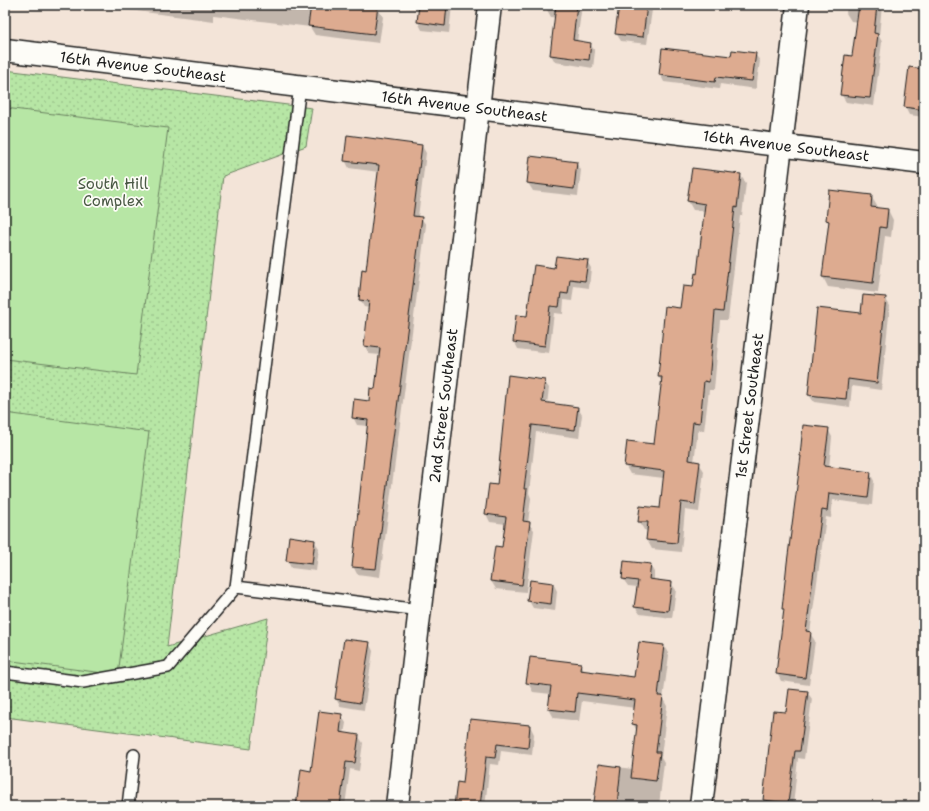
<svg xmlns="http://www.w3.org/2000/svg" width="929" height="811" font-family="'Shantell Sans',sans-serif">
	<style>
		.park { fill: url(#park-dots); stroke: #6a8160 }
		.pitch { fill: #b7e6a5; stroke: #6a8160 }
		.shadow { fill: #0003 }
		.building { fill: #ddab90; stroke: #1c1c1c }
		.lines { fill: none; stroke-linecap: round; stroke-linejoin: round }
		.service-casing { stroke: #1c1c1c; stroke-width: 14 }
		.minor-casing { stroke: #1c1c1c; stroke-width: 25 }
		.tertiary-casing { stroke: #1c1c1c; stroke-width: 25 }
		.service { stroke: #fdfcf7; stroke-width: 11 }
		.minor { stroke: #fdfcf7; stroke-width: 22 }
		.tertiary { stroke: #fdfcf7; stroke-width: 22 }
		.labels { text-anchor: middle; stroke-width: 3.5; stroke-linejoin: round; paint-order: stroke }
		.street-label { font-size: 15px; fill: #1c1c1c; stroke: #fdfcf7 }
		.park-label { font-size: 15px; fill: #4a5945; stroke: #fdfcf7 }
	</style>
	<defs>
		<pattern id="park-dots" width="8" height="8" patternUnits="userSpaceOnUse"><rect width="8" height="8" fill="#b7e6a5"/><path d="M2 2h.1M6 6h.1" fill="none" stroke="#9dc58d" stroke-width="1.8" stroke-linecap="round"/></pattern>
	</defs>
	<rect width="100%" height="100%" fill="#f3e4d8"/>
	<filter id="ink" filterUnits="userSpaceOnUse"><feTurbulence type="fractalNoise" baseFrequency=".025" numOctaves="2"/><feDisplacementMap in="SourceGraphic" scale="8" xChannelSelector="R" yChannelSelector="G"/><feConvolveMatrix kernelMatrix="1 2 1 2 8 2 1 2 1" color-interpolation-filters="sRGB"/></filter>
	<g filter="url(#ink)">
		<path class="park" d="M5,70L312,108L306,146L223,176L167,647L268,618L251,749L5,717Z"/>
		<path class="pitch" d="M5,108L168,128L136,375L5,359Z
			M5,413L149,432L118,675L5,660Z"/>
		<path class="shadow" d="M90,5H360L377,7L383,17L379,43L315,35L310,27L214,15V21Z
			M420,5H452L449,33L422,30L418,22Z
			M547,5H582L577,42L590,44L595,51L593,68L555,62L551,55L556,18L551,17L547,10Z
			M620,5H649L652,10L647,44L621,41L616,33Z
			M847,5H882L879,36L882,42L874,106L846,102L841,94L853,57L858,22L851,21L846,13Z
			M755,54L760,61L756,89L720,84L719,89L664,82L660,74Z
			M910,68L924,70V117L909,115L905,107Z
			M422,146L426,153L418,217L421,218L426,225L380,577L357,574L353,566L368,426L357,425L353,417L370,402L376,390L380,355L369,354L365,346L370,308L364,307L360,300L367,271L379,172L349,168L345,160Z
			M576,163L581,170L578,196L533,191L528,183Z
			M740,175L746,183L742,216H740L728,320H720L714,390H709L704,431L698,430L694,462L699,463L704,471L699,512L685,510L681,552L652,549L647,540L648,531L644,530L639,521L661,509L664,478L630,474L625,465L654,446L662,383L659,377L681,309L694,288L697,275L705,211L693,210L688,201Z
			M830,191L871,196L877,206V209L888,210L893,220L891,237L885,236L878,293L828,287L823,277L829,224L827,220Z
			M587,261L591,268L589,288L574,286L572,301L564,300L563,314L554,313L549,353L518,349L514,341L555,269Z
			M885,298L890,306L881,390L852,386L850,407L814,402L809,395L862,314Z
			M544,381L549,388L547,404L578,408L582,415L579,438L536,432L529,493L531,498L528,523L534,530L526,592L496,589L491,581L503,548L506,524L490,522L486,514L490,485L497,486Z
			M804,426L828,429L832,437L829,468L870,473L874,481L872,505L833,500L831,518L826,517L810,633L815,641L809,685L781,681L777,673L785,612L783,608L802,459L801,456Z
			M314,541L319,548L316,571L291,568L287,560Z
			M650,565L654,572V581L671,583L676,590L672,618L640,614L635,607L638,587L628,586L623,579Z
			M553,583L557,591L555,611L533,608L529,601Z
			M369,643L373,651L364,710L340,706L336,699Z
			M664,646L669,655L663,699L667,706L661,757L664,762L659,806H597L595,802L600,765L633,769L637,731L633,724L635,708L582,701L579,721L554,718L549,709L551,694L533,692L528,683L580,664L585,672L635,678Z
			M807,692L812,699L804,759L798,758L793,806H765L764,800L787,713Z
			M341,715L346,723L344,734L358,735L363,743L359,771L350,769L345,806H347H297Z
			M471,720L530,726L534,734L532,755L501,751L499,765L490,764L485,806H455L464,784Z
			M910,800L924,802V806H909Z"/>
		<path class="building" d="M311,5L378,6L374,34L308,26Z
			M419,5H447L445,26L417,22Z
			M556,5H577L573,40L591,43L589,60L550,55Z
			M619,5H647L643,37L615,34Z
			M859,5H877L874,33L878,34L870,98L840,95L845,55L852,56Z
			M662,48L731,56L732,50L756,53L752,81L716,77L715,82L659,75Z
			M909,67L924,69V110L904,107Z
			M347,135L422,145L413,216L422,217L376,569L352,567L368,420L352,418L354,399L369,401L370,388L375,389L380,348L364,346L369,301L359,300L362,269L366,270L379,165L344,161Z
			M530,156L577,162L574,189L527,183Z
			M692,168L741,174L737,208L735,207L723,312L715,311L709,382L704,381L700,423L693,422L689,460L700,462L695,504L681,502L677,543L646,540L648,522H638L640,506L660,508L664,471L624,466L627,441L654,444L662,377H658L665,306L680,308L683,286L693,287L695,273L697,274L705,204L687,201Z
			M829,190L872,195L871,207L888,209L886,228L880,227L873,283L822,277L829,221L826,220Z
			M556,256L588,260L585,281L570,279L568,294L561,293L559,307L550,306L545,346L513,342L516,315L527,316L534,265L554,268Z
			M863,295L886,297L877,383L848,379L846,399L808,395L817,308L861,313Z
			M508,375L545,380L542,402L578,407L575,430L532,425L524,489H527L523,521L530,522L522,585L490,581L495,546L502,547L506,517L485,514L489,484L497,485Z
			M803,425L829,428L824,466L871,472L868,498L829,493L827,511L822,510L806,631L811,632L805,678L776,674L784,609H782L787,563L801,456H800Z
			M289,536L315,540L312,564L286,561Z
			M624,561L651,564L649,579L672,582L668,611L634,607L638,581L622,579Z
			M530,580L553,583L551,604L527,601Z
			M344,639L370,642L360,703L335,699Z
			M639,642L664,645L658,696H663L656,752H660L656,781L631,778L637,725L632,724L635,700L577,693L575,712L548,709L551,686L526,683L530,657L581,663L580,670L634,677Z
			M789,689L808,691L800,751H795L788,803L763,800L773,711L786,712Z
			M319,711L342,714L340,732L359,735L355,763L346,762L340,806H296L301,769L311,771Z
			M470,719L530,725L528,748L497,744L495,758L486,757L480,806H454L457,782L463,783Z
			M599,764L621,767L617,805L594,802Z"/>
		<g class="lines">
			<defs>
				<path id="service" d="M300,86L236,587L420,610
					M5,672L83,682L168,667L236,587
					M128,806L134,755"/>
				<g id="minor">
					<path id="s1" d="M701,806L798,5"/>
				</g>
				<g id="tertiary">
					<path id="s2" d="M5,50L924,163"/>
					<path id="s3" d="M397,806L490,5"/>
				</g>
			</defs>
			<use href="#service" class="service-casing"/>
			<use href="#minor" class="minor-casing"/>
			<use href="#tertiary" class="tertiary-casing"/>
			<use href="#service" class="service"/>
			<use href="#minor" class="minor"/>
			<use href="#tertiary" class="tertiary"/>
		</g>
	</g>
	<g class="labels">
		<g class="street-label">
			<text dy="5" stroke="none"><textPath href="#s2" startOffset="139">16th Avenue Southeast</textPath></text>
			<text dy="5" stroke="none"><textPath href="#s2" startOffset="463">16th Avenue Southeast</textPath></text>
			<text dy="5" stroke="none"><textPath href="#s2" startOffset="787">16th Avenue Southeast</textPath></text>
			<text dy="5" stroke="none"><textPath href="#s3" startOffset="403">2nd Street Southeast</textPath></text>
			<text dy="5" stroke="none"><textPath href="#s1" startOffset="403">1st Street Southeast</textPath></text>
		</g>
		<g class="park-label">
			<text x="113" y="189">South Hill<tspan x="113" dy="17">Complex</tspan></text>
		</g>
	</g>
	<rect width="929" height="811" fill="none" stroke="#fdfcf7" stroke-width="20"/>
	<rect x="10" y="10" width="909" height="791" fill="none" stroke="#1c1c1c" stroke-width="1.5" filter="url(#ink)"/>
</svg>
